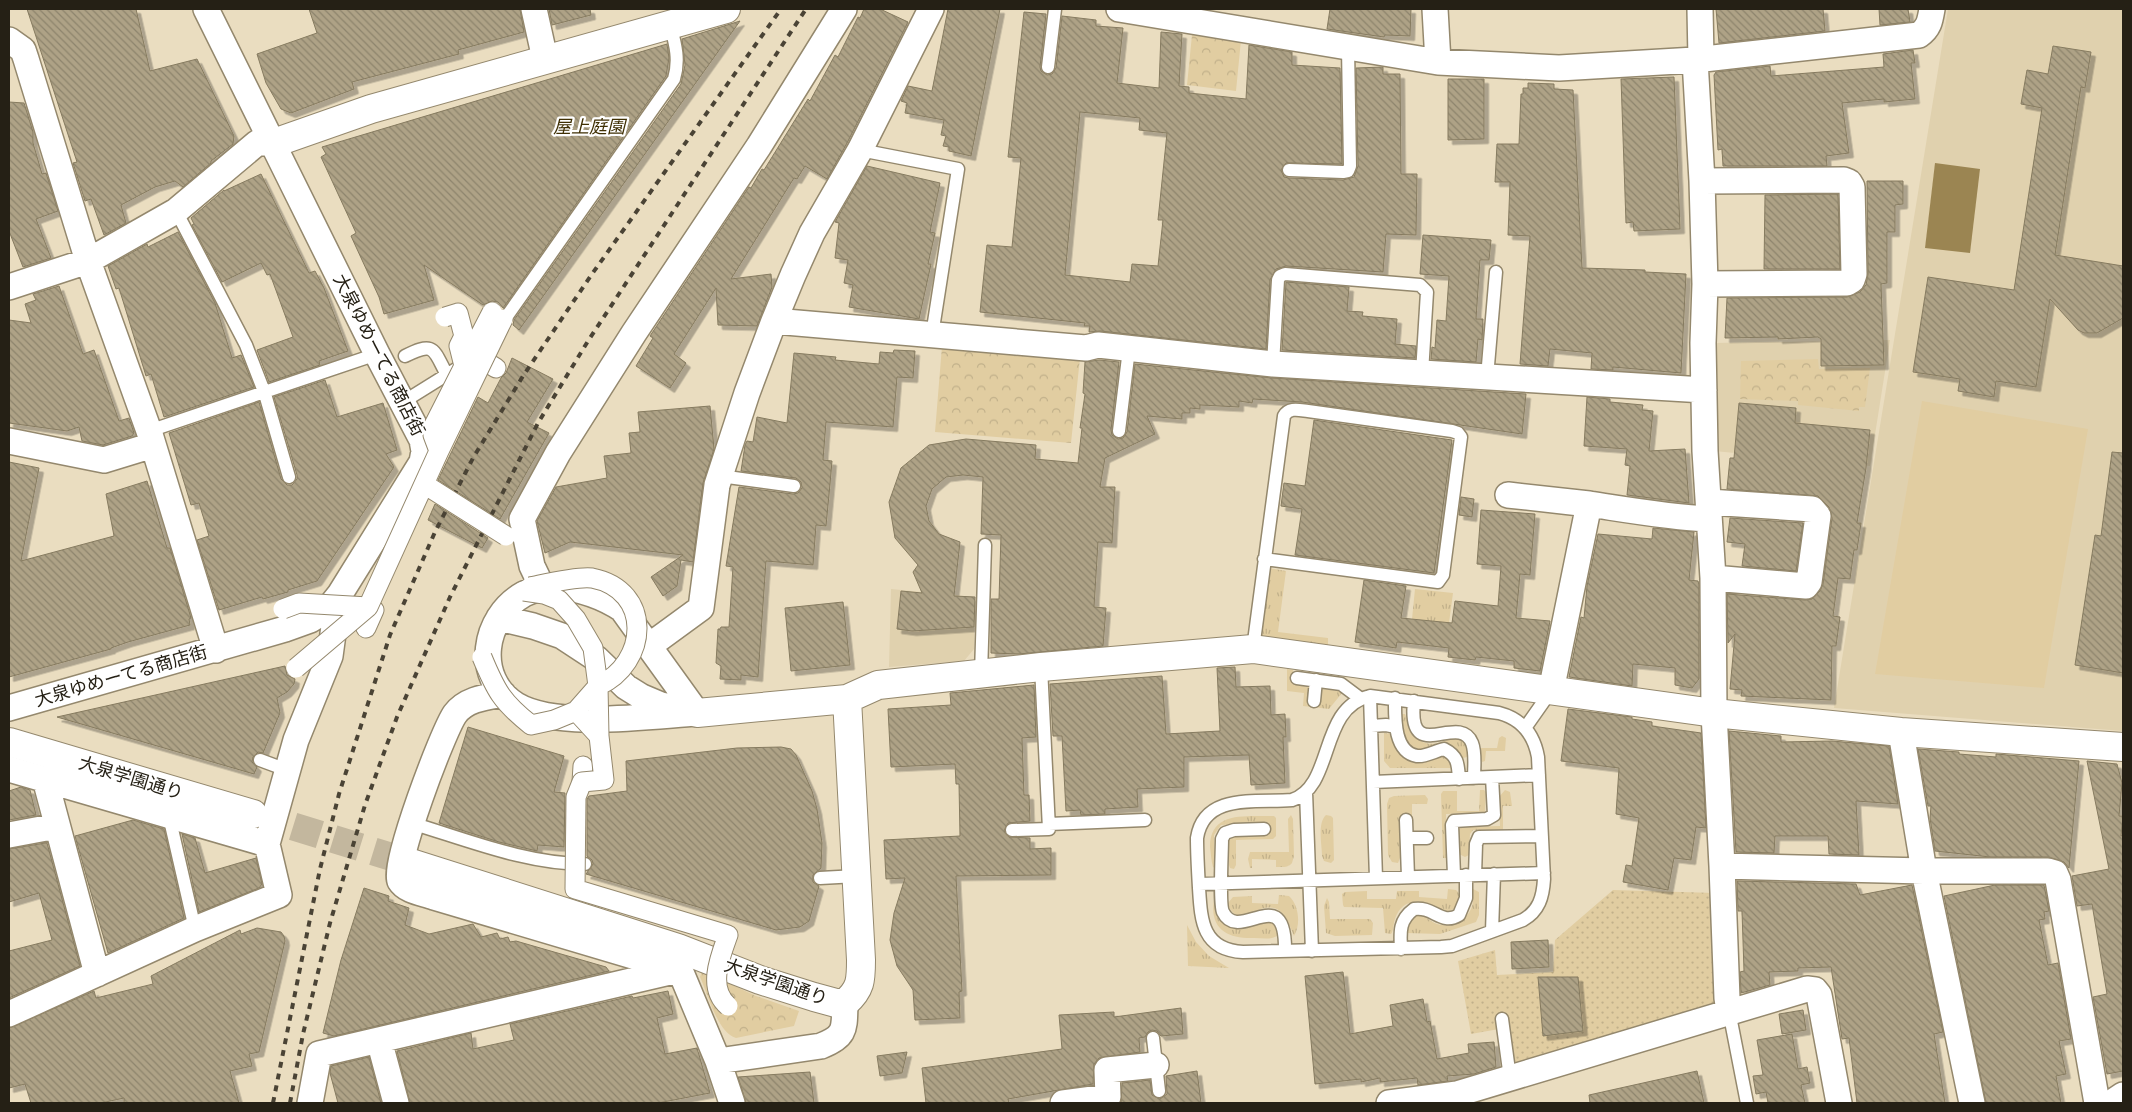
<svg xmlns="http://www.w3.org/2000/svg" width="2132" height="1112" font-family="Georgia,'Noto Sans JP',serif">
	<style>
		.built { fill: #e0d1ae }
		.grass { fill: url(#grass-tufts) }
		.park { fill: url(#park-crowns) }
		.garden { fill: url(#garden-dots) }
		.pitch { fill: #e1cda1 }
		.water { fill: #9b8552 }
		.building { fill: url(#building-back-hatch); stroke: #867b60; fill-rule: evenodd; filter: url(#shadow) }
		.lines { fill: none; stroke-linecap: round; stroke-linejoin: round }
		.tertiary-tunnel { stroke: #c3b79e; stroke-width: 28; stroke-dasharray: 28 14; stroke-linecap: butt }
		.service-casing { stroke: #94886d; stroke-width: 15 }
		.pedestrian-casing { stroke: #94886d; stroke-width: 21 }
		.minor-casing { stroke: #94886d; stroke-width: 28 }
		.tertiary-casing { stroke: #94886d; stroke-width: 30 }
		.service { stroke: #fff; stroke-width: 12 }
		.pedestrian { stroke: #fff; stroke-width: 19 }
		.minor { stroke: #fff; stroke-width: 25 }
		.tertiary { stroke: #fff; stroke-width: 28 }
		.rail { stroke: #4a4335; stroke-width: 4; stroke-dasharray: 6 6; stroke-linecap: butt }
		.pedestrian-bridge-casing { stroke: #94886d; stroke-width: 21; stroke-linecap: butt }
		.pedestrian-bridge { stroke: #fff; stroke-width: 19 }
		.labels { text-anchor: middle; stroke-width: 4.5; stroke-linejoin: round; paint-order: stroke }
		.park-label { font-size: 18px; font-style: italic; fill: #3f2f03; stroke: #fff }
		.street-label { font-size: 18px; fill: #252015; stroke: #fff }
	</style>
	<defs>
		<pattern id="grass-tufts" width="24" height="20" patternUnits="userSpaceOnUse" patternTransform="scale(1.25)"><rect width="24" height="20" fill="#e1cda1"/><path d="M3 7l-1-3M5 7V3M7 7l1-3M15 17l-1-3M17 17v-4M19 17l1-3" fill="none" stroke="#c1b08a"/></pattern>
		<pattern id="park-crowns" width="20" height="18" patternUnits="userSpaceOnUse" patternTransform="scale(1.25)"><rect width="20" height="18" fill="#e1cda1"/><path d="M2 6a3 3 0 1 1 6 0M12 15a3 3 0 1 1 6 0" fill="none" stroke="#c1b08a"/></pattern>
		<pattern id="garden-dots" width="8" height="8" patternUnits="userSpaceOnUse" patternTransform="scale(1.25)"><rect width="8" height="8" fill="#e1cda1"/><path d="M2 2h.1M6 6h.1" fill="none" stroke="#c1b08a" stroke-width="1.8" stroke-linecap="round"/></pattern>
		<pattern id="building-back-hatch" width="6" height="6" patternUnits="userSpaceOnUse" patternTransform="scale(1.25)"><rect width="6" height="6" fill="#aea286"/><path d="M-1 5l2 2M0 0l6 6M5-1l2 2" fill="none" stroke="#8d846c"/></pattern>
		<filter id="shadow"><feDropShadow dx="4.5" dy="4.5" stdDeviation="0" flood-color="#0004"/></filter>
	</defs>
	<rect width="100%" height="100%" fill="#eaddc0"/>
	<path class="built" d="M1948,9H2123V731L1834,708Z
		M1890,340L1870,466L1714,451L1713,343Z
		M891,589L974,597V649L964,661L889,667Z"/>
	<path class="grass" d="M1268,568L1286,571L1278,632L1328,638V645L1259,636Z
		M1415,589L1453,593L1449,623L1412,619Z
		M1287,669L1293,670L1292,684L1309,687L1307,704L1319,705L1322,689L1339,691L1342,693L1329,709L1303,706L1304,693L1287,691Z
		M1401,714H1405C1412,730 1417,750 1442,742C1449,739 1452,737 1461,739L1467,747V757L1463,758C1445,743 1411,764 1403,733C1402,727 1399,721 1401,714Z
		M1384,733L1392,734L1399,747L1450,758L1452,766L1450,768H1390L1384,761Z
		M1502,736L1506,738L1505,751H1486L1485,761L1482,762L1481,759V748H1497L1499,738Z
		M1480,790H1484L1486,792L1485,813L1446,814L1447,855L1446,858H1443L1441,794L1443,791H1457V811H1479Z
		M1505,790L1510,792L1512,806H1503V830H1473L1470,834L1469,855L1465,857L1459,854V829L1462,827L1500,826L1499,797Z
		M1425,795L1428,799L1427,804H1412V816H1400V858L1398,863L1392,862L1388,855L1387,804L1389,798L1394,796Z
		M1291,815L1293,819L1294,856L1292,863C1288,868 1282,867 1276,867V860L1252,859V868H1250L1248,859L1250,852H1289L1288,819Z
		M1326,815L1331,816L1333,818L1334,860L1331,863L1324,861L1322,856C1322,845 1317,823 1326,815Z
		M1274,816L1276,818V836L1273,839L1236,840V865L1234,869L1230,868L1229,865L1228,838L1231,836L1269,835V823L1221,825L1214,835L1216,869L1213,867C1211,860 1211,854 1210,847C1210,810 1247,817 1274,816Z
		M1448,889L1456,890C1463,896 1459,902 1456,908L1444,913C1427,904 1404,892 1395,919C1393,924 1394,930 1391,934L1385,933L1383,908L1344,907L1343,905L1342,894L1345,892L1367,891V899H1396L1397,891H1419V897L1447,899Z
		M1473,889L1479,892V915L1476,922L1440,934L1406,933V924L1416,914C1425,915 1429,921 1437,924C1450,928 1465,922 1471,909C1474,903 1472,896 1473,889Z
		M1279,895L1289,896C1299,905 1301,925 1294,936C1288,922 1283,902 1261,909C1254,911 1249,916 1242,917C1234,914 1230,912 1228,903L1233,897L1252,896V903L1278,904Z
		M1327,898L1329,902L1330,919H1370L1373,923L1372,935L1335,936L1326,933L1324,906Z
		M1214,900L1219,917L1232,928L1245,929L1262,922H1273L1279,933L1277,936C1270,940 1262,938 1254,938C1229,939 1209,930 1214,900Z
		M1187,925L1196,942L1209,956L1229,968L1188,966Z"/>
	<path class="park" d="M1192,35L1241,40L1236,91L1187,85Z
		M942,346L1080,358L1071,443L935,432Z
		M1818,359L1819,369L1870,368L1865,407H1859V411L1798,405V401L1740,399L1741,361Z
		M702,971L756,996L799,1011L794,1026L736,1038C717,1032 708,994 700,977Z"/>
	<path class="garden" d="M1613,890L1715,893L1719,995L1712,1008L1505,1071L1499,1029L1471,1034L1458,961L1495,950L1497,975L1553,972L1555,940Z"/>
	<path class="pitch" d="M1922,401L2088,429L2044,688L1875,674Z"/>
	<path class="water" d="M1935,163L1980,169L1970,253L1925,248Z"/>
	<path class="building" d="M27,9H136L150,71L197,59L234,136L233,144L211,161V163L183,187L175,181L155,187L121,205L126,223L104,235L91,199L85,201L73,163L77,162Z
		M309,9H520L524,32L458,50L459,54L352,82L354,89L291,113L281,109L266,83L257,54L317,33Z
		M549,9H590L591,15L552,25Z
		M864,9H880L908,22L847,143L827,179L805,166L797,179L794,178L731,279L771,274L772,287L757,326L718,325L716,288L674,354L686,363L670,388L636,366L653,338L650,336L749,187L751,188L762,169L764,170L808,99L810,101L835,55L838,57L858,17L860,18Z
		M948,9H1000L971,156L949,151V147L943,146L946,136L941,135L944,120L905,113L907,103L901,101L908,86L932,91Z
		M1330,9H1411L1410,36L1385,35L1384,37L1327,29Z
		M1716,9H1823L1825,31L1719,43Z
		M1879,9H1908L1910,22L1880,25Z
		M1024,12L1046,14L1040,67L1041,71L1047,75L1052,74L1056,68L1062,16L1096,20V26L1123,28L1117,83L1159,88L1161,32L1182,34L1179,86L1189,87V93L1246,99L1249,45L1292,52V65L1340,68L1342,164L1286,163L1281,170L1284,177L1289,178L1343,180L1354,177L1358,166L1356,68L1383,67V74H1400L1401,174H1417L1416,235L1386,234L1383,272L1286,266L1276,269L1270,280L1266,349L1100,331L1089,332L1090,326H1084L1085,323L980,312L987,245L1012,247L1021,158L1008,157ZM1080,112L1140,118L1139,130L1167,133L1158,220H1163L1158,266L1132,264L1130,282L1065,275Z
		M740,21L519,330L513,325L514,320L681,84L685,65L682,39Z
		M667,44L669,58L666,76L503,308L498,302L492,301L483,305L424,265L434,300L384,314L379,297L351,236L356,233L321,157L326,154L322,147Z
		M2053,46L2091,52L2085,88L2081,87L2055,255L2123,266V318L2097,333H2084L2078,330L2050,299L2036,387L1996,381L1994,397L1958,391L1960,379L1913,372L1928,277L2014,290L2042,108L2021,104L2027,70L2048,74Z
		M1913,50L1915,63H1911L1915,99L1884,102V99L1842,103L1849,153L1826,156L1827,166H1723L1722,149L1718,150L1714,75L1716,72L1770,66L1771,76L1884,67L1883,54Z
		M1674,77L1680,229L1634,231L1633,222L1626,223L1621,79Z
		M1448,79H1484V139L1448,140Z
		M1528,83L1554,84V89L1573,90L1582,268L1645,270V272L1686,274L1681,373L1613,367V370L1591,369L1592,353L1550,349L1548,366L1520,364L1530,236L1508,235L1510,182H1495L1497,144H1519L1521,94H1523V88H1528Z
		M9,102L24,103L33,132V143L42,174L46,173L58,211L36,219L51,258L23,267L9,231Z
		M867,166L940,183L930,232L935,233L928,264H931L919,319L849,307L853,285L844,283L848,260L835,258L839,223L835,222Z
		M261,174L309,273L315,271L324,288L348,351L319,361L320,365L269,382L257,350L293,337L270,274L267,275L261,263L222,282L192,225L194,224L191,218L224,190V191Z
		M1867,181H1903V204L1895,205V232H1887V283L1881,284L1884,365L1821,366V339L1818,337L1778,339V337L1725,338L1727,298L1847,297L1860,292L1866,285L1868,274Z
		M1838,194L1840,269H1764L1765,195Z
		M178,232L215,303L232,358L241,355L254,387L164,417L151,374L146,376L119,288L116,289L108,266L147,244L148,247Z
		M1423,235L1491,240L1489,260H1480L1476,319H1483L1482,340L1478,339L1476,362L1431,359L1432,347L1435,348L1437,320L1446,321L1449,276L1420,274Z
		M1286,282L1349,287L1347,311L1363,312L1362,316L1397,319L1395,344L1416,346L1415,358L1282,350Z
		M59,286L83,354L94,350L119,421L129,418L134,433L132,436L103,445L82,441L79,427L67,431L9,423V320L31,323L25,304L36,300L33,294Z
		M894,350L915,351L913,378L897,377L893,427L826,422L823,460L832,461L830,484L826,526L816,525L813,565L766,561L758,677L741,675V680L720,679L721,666L716,663L718,629H720L721,627H729L733,567L726,566L739,487L793,494L798,493L802,488L801,482L796,478L741,471L745,445L747,441L753,442L757,417L787,423L794,353L836,357L835,360L879,364L880,352L893,353Z
		M512,358L553,379L527,422L549,433L500,519L438,480L478,397L488,403L501,378L506,373Z
		M1099,360L1119,362L1111,430L1112,435L1118,439L1123,438L1127,432L1135,364L1272,378L1526,394L1522,434L1302,402L1253,399L1252,403L1239,401V407L1200,405V409L1190,408V413H1182V419L1147,416L1155,434L1105,458L1100,487H1115L1112,543L1098,542L1094,607L1106,608L1103,646L1019,654L991,653V599H999L1001,535L981,534L983,477L963,475L946,477L932,489L926,506L929,521L939,534L960,542L954,596L975,597L974,627L912,631L897,629L901,591L922,593L913,572L918,565L895,538L889,502L901,468L929,445L966,439L1036,445L1035,459L1078,463L1082,428H1080L1085,394L1083,393L1085,362Z
		M325,380L337,417L383,403L397,450L386,454L394,467L317,581L288,590V592L263,599L262,597L219,610L197,540L209,536L199,503L191,505L169,433L259,402L281,479L287,485H292L297,479V475L274,397Z
		M1587,397L1610,399V402L1643,405L1642,410L1653,411L1649,451L1685,449L1689,503L1627,495L1630,466L1625,465L1627,449L1584,446Z
		M1739,403L1796,408L1795,423L1870,430L1866,468L1857,523H1861L1857,550H1854L1850,579L1838,578L1833,616L1840,617L1836,646H1832L1831,700L1741,696L1742,690L1730,689L1735,634L1728,643L1727,594L1805,600L1812,599L1820,591L1823,584L1832,518L1829,507L1818,496L1727,489L1730,458H1734Z
		M710,406L714,449L703,483L693,562L681,560L677,586L663,596L651,577L683,555L570,542L545,553L537,521L556,487L607,478L604,456L631,453L629,433L640,432L638,412Z
		M1314,420L1452,440L1434,573L1295,555L1302,509L1281,506L1284,483L1305,486Z
		M2112,452L2123,453V673L2075,665L2095,535L2101,536Z
		M9,462L39,468L21,561L114,536L106,494L147,481L167,548H170L191,618L189,619L190,625L128,642L111,648V649L9,677Z
		M1461,497L1474,499L1472,517L1459,515Z
		M435,504L488,538L482,548L428,520Z
		M1481,510L1535,514L1530,575L1520,574L1516,618L1550,621L1540,671L1514,668V661L1476,657L1475,660L1448,657L1449,648L1397,642L1396,648L1355,642L1364,580L1406,586L1401,618L1452,623L1455,601L1498,606L1501,566L1477,564Z
		M1730,518L1803,523L1796,571L1742,566L1745,544L1727,542Z
		M1653,528L1694,532L1689,580L1698,581L1699,585V679L1692,688L1675,685V668L1633,664L1632,686L1569,677L1581,617L1584,618L1587,586L1598,534L1652,539Z
		M843,602L850,665L791,671L785,608Z
		M285,666L287,675L295,679L294,684L287,692L277,698L280,713L263,753L258,752L253,757L252,762L257,767L254,774L57,717Z
		M1235,667L1236,687L1270,686L1271,715L1285,714L1286,737H1283L1285,783L1251,785L1249,755L1184,757V787L1137,789L1138,807L1105,809V814L1081,815L1080,810L1066,811L1062,736H1053L1050,684L1162,676L1166,734L1220,731L1217,668Z
		M1034,685L1036,737L1022,738L1024,795H1029L1030,821L1008,823L1004,831L1009,837L1030,838V849L1051,848V875L956,876L962,991L959,992L960,1018L915,1020L913,990L897,966L890,940L894,913L905,878L886,879L884,840L960,836L959,784H956L955,764L891,767L888,709L951,705L950,693Z
		M1568,709L1632,717V719L1652,722V726L1701,733L1706,828L1696,827L1691,860L1674,858L1668,890L1623,882L1626,865L1632,866L1639,818L1616,814L1619,768L1561,761Z
		M468,727L564,756L554,792L565,793L564,847L538,845L537,851L499,842L439,823Z
		M1729,731L1781,736V742L1832,741L1889,746L1898,804L1856,801L1859,855L1829,854L1828,836H1775L1774,853L1736,852Z
		M781,747L791,749L796,755L812,791L817,809L822,843L821,868L813,875V882L819,886L809,921L800,927L776,930L586,874L593,864L592,860L587,856V799L589,796L627,791L626,761L737,748Z
		M1918,749L1959,752V754L1996,757V754L2079,761L2069,868L2064,862L2048,857H1990L1935,851L1930,818L1931,806H1928Z
		M2087,761L2117,764L2122,783L2119,816H2123L2121,836L2123,835V1071L2107,1074L2093,997L2107,994L2092,904L2077,906L2072,876L2109,869Z
		M21,787L30,790L36,815L9,820V791Z
		M133,820L164,829L184,918L108,953L75,836Z
		M182,834L195,838L205,873L256,858L262,884L259,888L199,912Z
		M45,843H47L80,966L9,998V951L52,940L39,893L9,902V849Z
		M1737,881L1856,884L1860,895L1912,885L1943,1032L1934,1034L1945,1103H1857L1849,1038L1842,1039L1831,967L1798,968V971L1769,972L1770,985L1741,993L1740,972L1744,971L1742,911H1738Z
		M1995,885H2044L2049,911L2044,912L2045,919L2039,920L2048,965L2058,963L2071,1039L2059,1041L2066,1074L2056,1076L2061,1103H1986L1944,896Z
		M364,888L389,896L388,901L409,908L405,925L429,934L473,924L481,937L497,933L500,939L508,937L510,942L516,941L606,967L609,971L334,1036L323,1033L341,960Z
		M257,928L281,932L284,936L285,941L259,1052L249,1054L252,1066L230,1071L239,1103H124V1098L101,1103H31L25,1084L9,1088V1028L94,991L96,998L153,984L151,976L240,930L241,934Z
		M1548,940L1549,967L1512,969L1511,942Z
		M1343,972L1350,1034L1393,1026L1390,1005L1423,999L1427,1022L1430,1021L1437,1059L1469,1053L1468,1044L1494,1042L1496,1067L1474,1074L1447,1076L1448,1081L1418,1085L1417,1078L1380,1082V1078L1361,1082V1079L1315,1084L1305,976Z
		M1538,977H1578L1583,1031L1543,1036Z
		M668,991L673,1014L657,1018L665,1054L697,1048L710,1093L658,1103H410L397,1051L471,1033L473,1049L514,1040L510,1024L632,996L633,998Z
		M1181,1008L1183,1034L1161,1036L1157,1031L1152,1030L1148,1032L1145,1037L1139,1038L1140,1052L1099,1058L1094,1064L1093,1084L1008,1099L1009,1103H926L922,1068L1062,1049L1059,1015L1114,1012V1017Z
		M1803,1010L1806,1030L1782,1034L1779,1014Z
		M1792,1034L1798,1069L1807,1067L1810,1083L1801,1085L1805,1103H1768L1766,1092L1756,1094L1753,1076L1763,1075L1757,1040Z
		M907,1052L902,1073L880,1076L877,1056Z
		M369,1057L381,1103H338L330,1073L331,1066Z
		M1197,1071L1201,1103H1121L1122,1083L1150,1080L1152,1095L1160,1099L1167,1094L1166,1076Z
		M1697,1071L1704,1103H1590L1589,1095Z
		M810,1072L814,1103H746L738,1077Z"/>
	<g class="lines">
		<path class="tertiary-tunnel" d="M253,814L411,863"/>
		<defs>
			<path id="service" d="M1048,67L1055,9
				M860,150L958,169L932,335
				M1289,170L1343,172L1348,171L1350,166L1348,48
				M176,211L246,345L265,394L289,477
				M500,326L674,79C680,59 675,43 670,24
				M405,356C435,341 433,349 447,375
				M1273,364L1278,280L1280,276L1285,274L1420,285L1427,292L1422,373
				M1487,377L1496,272
				M403,402L464,364
				M149,431L377,354
				M1119,431L1129,349
				M720,476L794,486
				M1253,649L1284,416C1289,407 1299,410 1308,411L1452,431L1458,433L1461,437L1443,575L1438,582L1264,559
				M981,674L985,545
				M1297,678L1341,684L1361,699
				M1370,696L1499,713C1522,719 1534,735 1538,757L1544,879C1543,897 1539,911 1523,920L1452,946L1441,947L1243,952C1202,950 1201,920 1199,888C1198,871 1197,854 1197,838C1204,792 1258,803 1292,800C1335,786 1318,708 1370,696Z
				M1370,696L1376,878
				M1395,698C1395,716 1393,752 1417,756C1425,757 1435,751 1444,749C1458,756 1458,764 1459,779
				M1314,701L1316,680
				M1414,701C1407,767 1459,711 1472,743C1476,753 1474,767 1474,778
				M1371,726L1386,725L1396,727
				M1525,728L1551,691
				M260,760L287,770
				M1373,782L1539,775
				M1306,792L1312,951
				M169,816L195,929
				M1406,820L1408,877
				M411,823C468,840 526,864 585,864
				M1049,824L1145,820
				M1264,829L1234,830L1225,833L1222,839C1222,852 1219,904 1223,912C1239,945 1286,879 1285,951
				M1012,830L1049,829L1041,667
				M1407,838H1427
				M1454,875L1452,825L1454,821L1487,819L1494,815L1492,777
				M1475,875L1476,844L1479,837L1542,836
				M820,878L857,876
				M1199,884L1544,873
				M1492,931L1494,874
				M1401,949C1400,932 1399,920 1414,909C1434,906 1441,926 1459,915L1466,898V875
				M1729,1011L1747,1103
				M1502,1019L1510,1078
				M1153,1038L1159,1091"/>
			<path id="pedestrian" d="M483,360L496,368
				M366,628L374,610
				M582,782L583,766"/>
			<path id="minor" d="M534,9L545,59
				M1119,9L1438,62L1559,68L1695,60L1919,35C1929,28 1930,21 1932,9
				M1435,9L1438,62
				M1700,9L1701,59
				M9,40L23,50L26,59L88,261L149,431L216,650
				M1695,60L1702,181L1705,284L1703,343L1705,451L1713,578L1714,713L1722,866L1727,998L1729,1011
				M1702,181L1844,180L1849,182L1852,187L1854,274L1852,280L1847,283L1705,284
				M9,287L88,261L176,211L257,143H274
				M774,321L1086,348L1098,345L1273,364L1704,390
				M9,441L104,460L153,445
				M1508,495L1589,504
				M1709,502L1812,509L1818,516L1809,582L1806,586L1713,578
				M557,586C581,589 601,595 622,609L697,713C650,716 556,729 516,705C473,678 483,617 524,594C534,589 545,587 557,586Z
				M542,587L532,566L522,519L558,453L634,333L759,146L844,9
				M499,618L533,626L562,636L597,659L626,687L642,697L661,705L679,709
				M649,646L701,608L717,485L747,393L774,321L793,275L812,233L860,150L931,9
				M1551,691L1589,504C1629,510 1668,517 1709,519
				M503,694C486,697 466,699 455,714C443,731 392,866 400,881C406,891 423,893 434,897L680,970L718,1061L732,1103
				M9,708L285,629L310,620L328,609L340,594L422,462L424,451L422,440L377,354L206,9
				M1901,732L1924,871L1972,1103
				M9,769L267,844
				M45,779L97,974
				M9,835L57,826
				M1722,866L1924,871H2048L2055,873L2058,880L2097,1103
				M9,1014L195,929L279,895L267,844L296,740L330,656L335,619
				M379,1040L396,1103
				M718,1061L821,1046C847,1036 844,1028 845,1003
				M310,1103L319,1054L678,970
				M1063,1103L1108,1097L1107,1070L1156,1065
				M1389,1103L1457,1094L1807,989L1815,990L1819,995L1839,1103
				M2111,1103L2123,1095"/>
			<path id="tertiary" d="M274,143L371,109L726,9
				M697,713L847,699L878,685L1041,667L1253,649L1714,713L1901,732L2123,747
				M9,742L253,814
				M411,863L678,948L760,980L814,997L836,1003H845C861,989 861,980 861,960L847,699"/>
		</defs>
		<use href="#service" class="service-casing"/>
		<use href="#pedestrian" class="pedestrian-casing"/>
		<use href="#minor" class="minor-casing"/>
		<use href="#tertiary" class="tertiary-casing"/>
		<use href="#service" class="service"/>
		<use href="#pedestrian" class="pedestrian"/>
		<use href="#minor" class="minor"/>
		<use href="#tertiary" class="tertiary"/>
		<path class="rail" d="M273,1103L320,869L339,794L390,635L435,532L473,458L523,376L592,274L781,9
			M290,1103L303,1034L330,923L365,805L397,717L450,597L538,423L588,341L806,9"/>
		<defs>
			<path id="pedestrian-bridge" d="M464,366L492,312
				M439,451L433,435V427L464,366L459,346L464,336L458,313L445,317
				M424,484L506,536
				M524,591L544,594L559,600L576,619L593,648L598,686C649,663 653,590 592,578C577,576 545,584 530,587
				M368,607L439,451L503,319
				M283,609L299,603L368,607L296,668
				M482,657C496,691 502,702 531,725L554,720L576,711L598,686
				M576,711L599,736L598,686
				M599,736L604,780L582,782L576,797L575,889L728,935C720,957 707,988 728,1006"/>
		</defs>
		<use href="#pedestrian-bridge" class="pedestrian-bridge-casing"/>
		<use href="#pedestrian-bridge" class="pedestrian-bridge"/>
	</g>
	<g class="labels">
		<g class="park-label">
			<text x="589" y="133">屋上庭園</text>
		</g>
		<g class="street-label">
			<text transform="translate(379 355) rotate(63)" y="6">大泉ゆめーてる商店街</text>
			<text transform="translate(121 676) rotate(-16)" y="6">大泉ゆめーてる商店街</text>
			<text transform="translate(131 778) rotate(17)" y="6">大泉学園通り</text>
			<text transform="translate(776 982) rotate(19)" y="6">大泉学園通り</text>
		</g>
	</g>
	<rect width="2132" height="1112" fill="none" stroke="#252015" stroke-width="20"/>
</svg>
